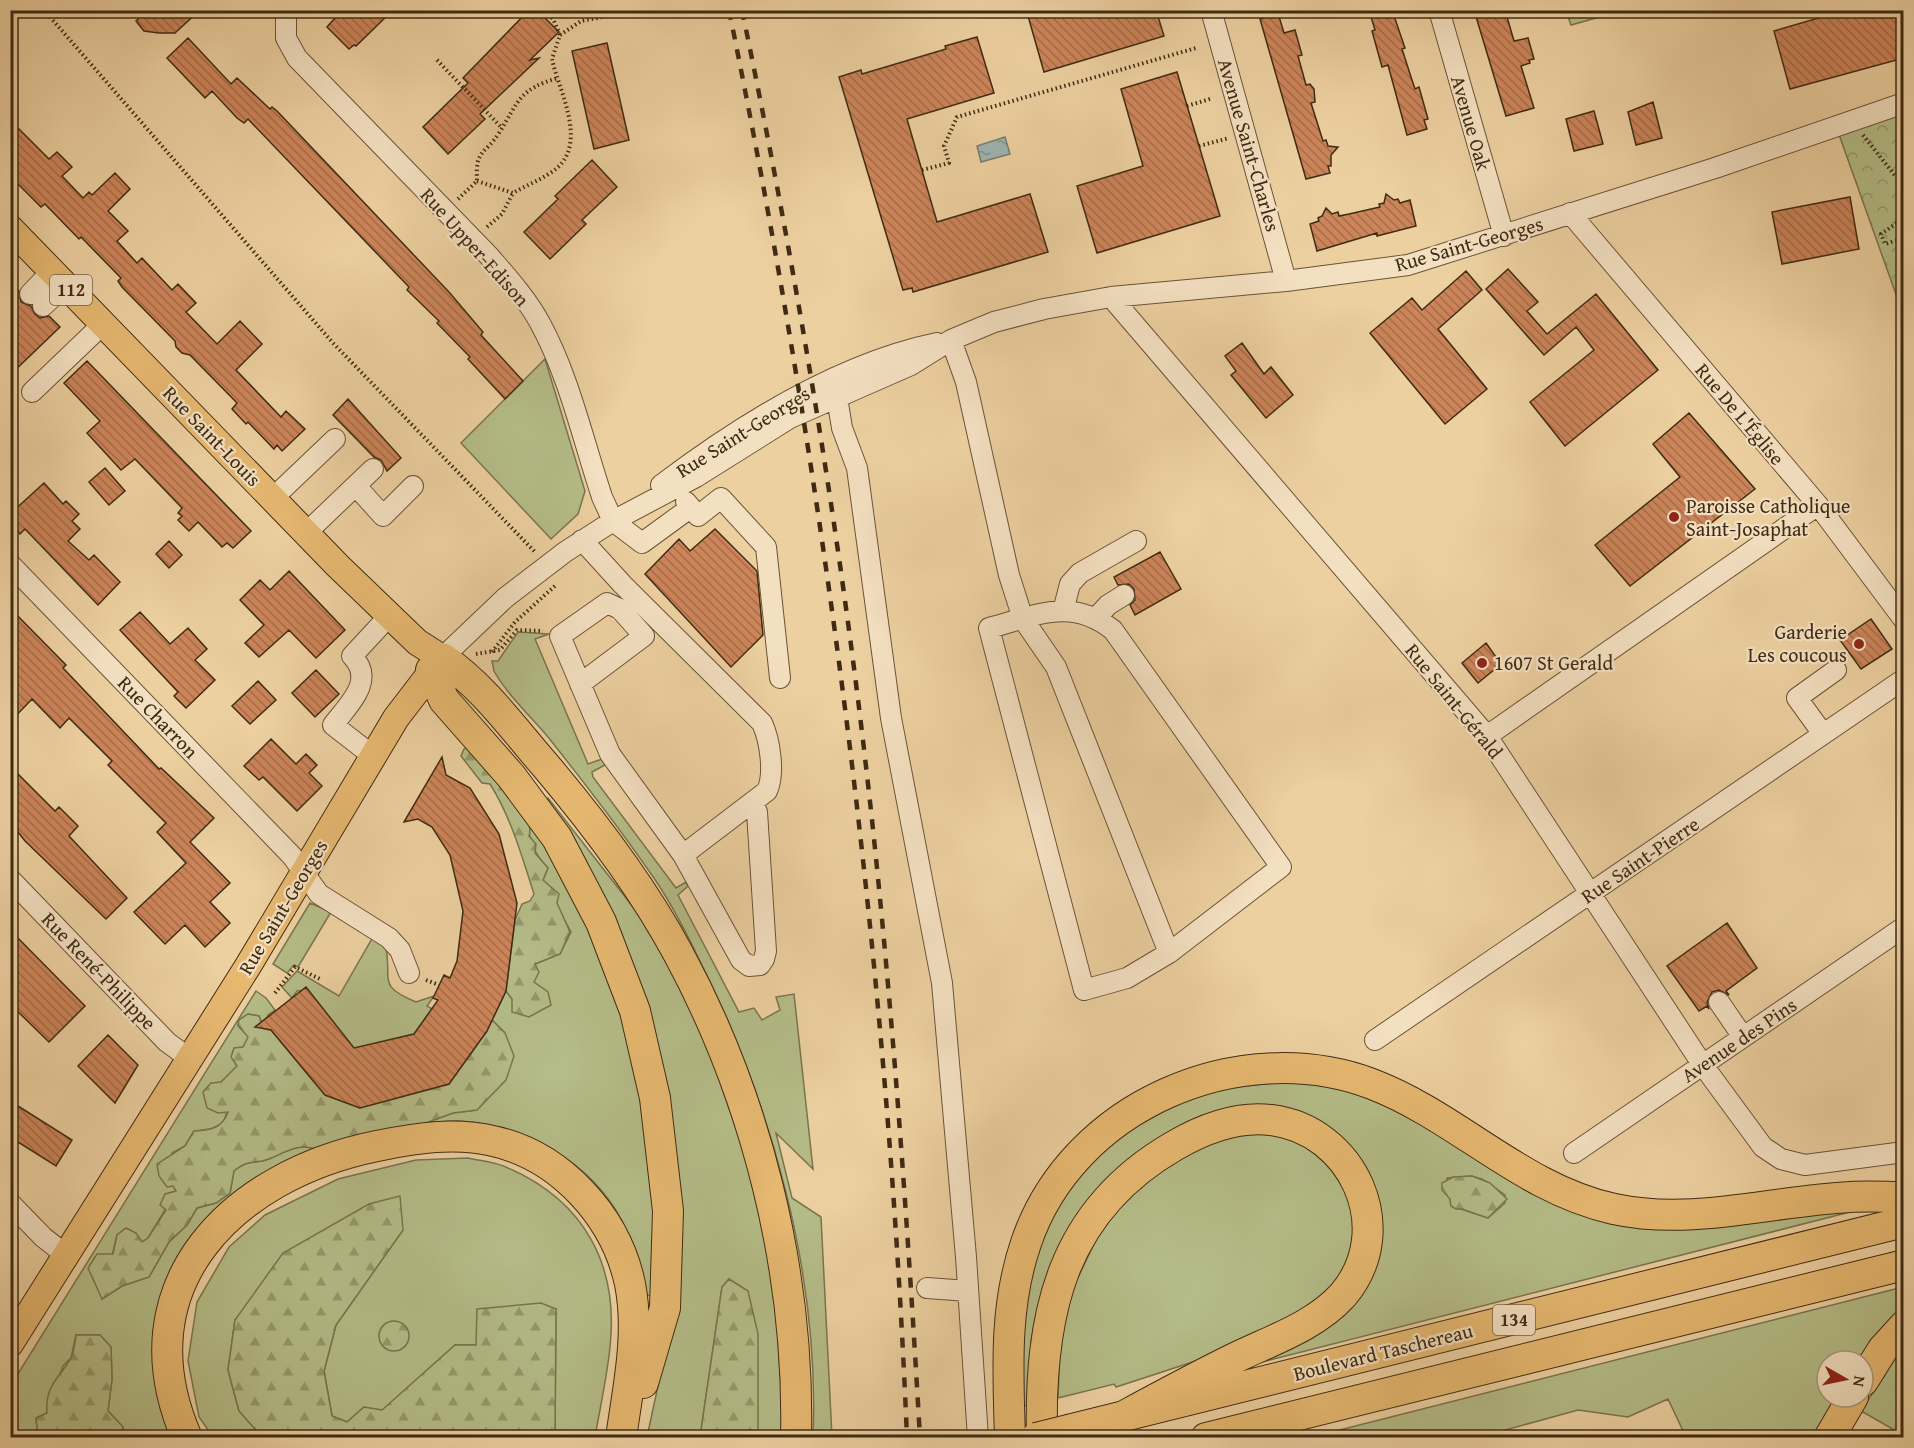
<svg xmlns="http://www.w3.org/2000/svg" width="1914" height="1448" font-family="'Gentium Book Plus',serif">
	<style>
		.grass { fill: #b4bc87; stroke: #7a744e; stroke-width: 1.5; fill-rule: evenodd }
		.forest { fill: url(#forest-firs); stroke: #7a744e; stroke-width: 1.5 }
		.park { fill: url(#park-crowns); stroke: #7a744e; stroke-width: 1.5 }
		.water { fill: url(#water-ripples); stroke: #777d72; stroke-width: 1.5 }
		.building { fill: url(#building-back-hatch); stroke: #3f2b14; stroke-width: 1.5 }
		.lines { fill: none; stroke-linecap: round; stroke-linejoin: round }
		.minor-casing { stroke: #6a5437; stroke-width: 22 }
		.major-casing { stroke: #3f2b14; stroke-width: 28 }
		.highway-casing { stroke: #3f2b14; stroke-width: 32 }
		.path { stroke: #3f2b14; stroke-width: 4; stroke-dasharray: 1.5 3; stroke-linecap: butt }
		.minor { stroke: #f3e0c1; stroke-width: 20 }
		.major { stroke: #e6b870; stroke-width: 26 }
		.highway { stroke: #e6b870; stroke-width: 30 }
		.rail { stroke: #3f2b14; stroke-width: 4.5; stroke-dasharray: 10 10; stroke-linecap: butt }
		.highway-bridge-casing { stroke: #3f2b14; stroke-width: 32; stroke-linecap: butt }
		.highway-bridge { stroke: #e6b870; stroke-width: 30 }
		.poi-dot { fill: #8f2418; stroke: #f3e0c1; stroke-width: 2 }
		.labels { text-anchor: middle; stroke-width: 4.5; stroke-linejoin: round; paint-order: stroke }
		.shield { fill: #f3e0c1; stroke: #756148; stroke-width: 1.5 }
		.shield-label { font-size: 18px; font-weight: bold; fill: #3f2b14 }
		.street-label { font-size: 20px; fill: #3f2b14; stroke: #f3e0c1 }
		.poi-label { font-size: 20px; fill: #3f2b14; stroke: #f3e0c1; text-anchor: start }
	</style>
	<defs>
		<pattern id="forest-firs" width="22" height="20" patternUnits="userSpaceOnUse" patternTransform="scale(1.5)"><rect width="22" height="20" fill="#b4bc87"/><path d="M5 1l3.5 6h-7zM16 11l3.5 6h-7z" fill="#94996d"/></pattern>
		<pattern id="park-crowns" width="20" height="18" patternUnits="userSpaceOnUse" patternTransform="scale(1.5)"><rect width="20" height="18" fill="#b4bc87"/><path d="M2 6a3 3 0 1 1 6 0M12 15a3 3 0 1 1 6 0" fill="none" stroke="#94996d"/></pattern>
		<pattern id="water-ripples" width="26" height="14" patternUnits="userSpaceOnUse" patternTransform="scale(1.5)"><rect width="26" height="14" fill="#9db4b0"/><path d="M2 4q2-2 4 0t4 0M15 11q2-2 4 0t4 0" fill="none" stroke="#81938e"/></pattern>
		<pattern id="building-back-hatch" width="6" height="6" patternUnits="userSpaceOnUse" patternTransform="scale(1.5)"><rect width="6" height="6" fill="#cc8459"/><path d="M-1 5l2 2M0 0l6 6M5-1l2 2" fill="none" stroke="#a76c48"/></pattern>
	</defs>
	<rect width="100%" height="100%" fill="#edd0a0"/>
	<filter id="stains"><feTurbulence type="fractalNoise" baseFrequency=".00333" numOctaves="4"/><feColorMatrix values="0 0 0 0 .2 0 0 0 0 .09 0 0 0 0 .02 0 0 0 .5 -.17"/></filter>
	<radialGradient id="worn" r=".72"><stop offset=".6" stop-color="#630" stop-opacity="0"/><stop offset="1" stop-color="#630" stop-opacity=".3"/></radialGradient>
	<path class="grass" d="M1566,11V10L1621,11L1571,25Z
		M545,359L585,491L578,514L551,539L461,443Z
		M518,632L549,634L535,639L588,764L602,759L605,765L592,772L593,777L676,888L686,882L688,886L678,895L739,1012L754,1008L762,1020L780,1010L776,997L794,994L813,1169L776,1133L792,1198L821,1217L832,1437H813C820,1275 771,1101 698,957C684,928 668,897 649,871C617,825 583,781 548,737C531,717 506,693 494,671L492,661H498Z
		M548,798L647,925L702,1030L750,1169L775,1291L784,1437H753L758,1431L729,1279L722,1287L700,1437H647L667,1344L672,1138L543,801Z
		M527,814L579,900L632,1042L656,1212L652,1295L646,1296C640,1270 634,1245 622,1221C591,1162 525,1126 460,1121C448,1120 435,1123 423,1124L453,1113L477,1110L505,1033L492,1020L506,991L512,999L534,982L535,964L560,954L571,932L543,880L548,868C532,852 528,836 527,814Z
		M310,903L331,912L298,967L294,965L287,973L273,964Z
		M373,937L386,948C392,981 377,986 416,1002L434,996L427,1006L432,1009L414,1034L354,1049L308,990L297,991L292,998L282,987L297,971L339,996Z
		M256,991L266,998L275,1010L268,1015L263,1025L259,1016L248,1014L239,1020L238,1026L249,1037L243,1047L238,1066L221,1082C229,1114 233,1129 194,1131L185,1146L172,1153L173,1185L176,1192L148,1238L142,1242L117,1235L102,1299L122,1286L149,1277L169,1242L187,1225L197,1208L216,1203L230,1193L234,1170C250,1158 254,1165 269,1159C285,1152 299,1142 318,1150L287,1163L241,1188L202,1224L180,1256L156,1370L158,1395L174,1437H123V1427L108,1411L112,1379L111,1347L100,1335H76L71,1358L63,1366L47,1413L36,1418L38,1437L11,1438V1385Z
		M1307,1080L1375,1096L1549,1197L1850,1212L1239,1368L1371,1269L1334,1134L1183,1129L1040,1300L1031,1340L1030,1405L1023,1406L1020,1337L1037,1248L1070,1185L1118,1136L1203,1090ZM1471,1176L1482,1179L1505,1195V1203L1488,1218L1451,1206L1447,1178Z
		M1274,1131L1327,1156L1355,1205L1352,1259L1319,1302L1205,1358L1116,1387L1114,1384L1058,1398L1061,1313L1105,1221L1163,1165L1217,1139Z
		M468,1158C481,1161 496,1162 508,1168C584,1201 619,1265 610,1347C607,1377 600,1408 595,1437H555L556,1309L476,1345H455L382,1411L364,1407L347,1422L332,1416L324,1371L336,1325L403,1230L235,1320L228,1370L239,1411L262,1437H213L199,1417L188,1361L197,1302L229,1247L265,1215L338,1179L416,1160Z
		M1903,1287V1312L1863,1361H1827V1397H1841L1817,1437H1686L1668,1399L1628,1417L1578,1410L1480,1437L1308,1438Z
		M1903,1346V1396L1898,1412L1903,1435L1861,1411Z"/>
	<path class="forest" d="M471,745C486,764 537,813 529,836L536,844L535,853L548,868L543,880L559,894L557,903L570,932L560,954L535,964L539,972L534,982L548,992L551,1005L529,1017L512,1012V999L506,991L515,920L522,904L530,901L534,894C522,857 511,817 490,784L482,783L461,756L464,749Z
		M248,1014L259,1016L262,1025L271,1030L325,1095L360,1108L449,1084L492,1020L505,1033L514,1056L506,1080L477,1110L453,1113L423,1124L318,1150C299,1142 286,1152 269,1159C254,1165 250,1158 234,1171L230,1193L216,1203L197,1208L187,1225L169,1242L149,1277L122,1286L102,1299L88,1268L97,1254H113L117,1235L126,1228L136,1233L142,1242L148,1238L166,1210L160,1205L165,1194L176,1191L173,1186L167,1187L159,1176L157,1164L185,1146L194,1131C210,1130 222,1129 228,1112L218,1113L207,1108L203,1092L211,1083L221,1082L237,1066L231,1057L234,1048L243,1047L248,1037L238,1025L239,1020Z
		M1472,1176L1490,1183L1507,1199L1488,1218L1462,1209H1456L1451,1206L1450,1199L1442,1190V1183L1453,1177Z
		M400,1196L403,1230L336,1325L324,1371L332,1416L347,1422L364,1407L382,1410L455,1345H476L477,1309L541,1303L556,1309L555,1437H262L239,1411L228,1370L235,1320L283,1253L369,1204Z
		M729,1279L748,1291L758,1334V1431L753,1437H700L722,1287Z
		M379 1336a15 15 0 1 1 30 0a15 15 0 1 1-30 0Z
		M76,1335H100L111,1347L112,1379L108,1411L123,1427V1437H38L36,1418L47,1413C45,1385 58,1380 71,1358C74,1352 75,1342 76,1335Z"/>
	<path class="park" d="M1903,107V314L1837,129Z"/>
	<path class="water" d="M1005,137L1010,154L981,162L977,146Z"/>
	<path class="building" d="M147,10H200L175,33H159L144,31L136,21Z
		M342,10H393L356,46L354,45L349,49L327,27Z
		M529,10H537L559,32L530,60L539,58L480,114L485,119L448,154L423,127L468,83L463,78Z
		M1045,10H1156L1164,36L1044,72L1028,16Z
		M1369,10H1392L1405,48L1402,49L1412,80L1415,89L1419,87L1428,119L1424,120L1427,129L1407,135L1388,65L1382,67L1372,31L1375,30Z
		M1474,10H1505L1514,41L1528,38L1534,59L1529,60L1530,63L1521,66L1534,108L1506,116Z
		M1846,10H1904V58L1790,89L1774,31Z
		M1278,13L1284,33L1295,30L1302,55L1298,56L1306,85L1310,84L1314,89L1315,102L1311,103L1323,141L1326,140L1328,146L1338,147L1331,155V166H1328L1330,173L1306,179L1260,19Z
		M977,37L994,93L907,119L937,222L1030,194L1048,252L913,292L912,288L903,290L839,77L861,70L862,74L946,49L945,46Z
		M188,38L231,84L237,78L270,109L272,107L277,111L449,292L483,332L481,335L523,381L505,399L468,359L470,357L437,323L439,321L407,290L409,287L248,119L244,123L237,118L212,91L205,98L167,58Z
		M607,43L629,140L594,149L572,51Z
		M1177,72L1220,216L1097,253L1077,186L1143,166L1121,89Z
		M1653,102L1662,138L1636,145L1628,112Z
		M1594,111L1603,144L1574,151L1566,119Z
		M10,120L49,159L57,152L72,167L62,176L83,198L89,192L92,195L115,173L130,189L108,211L128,231L117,241L137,263L142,258L172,290L178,284L196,303L186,312L217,344L240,321L262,344L236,370L281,417L286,411L305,429L282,451L277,445L274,449L248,422L246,424L232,409L237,403L190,355L182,353L176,347L175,341L122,287L118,281L121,278L81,237L79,239L45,204L41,207L10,176Z
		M592,160L617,187L582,220L586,224L550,259L524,232L558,199L555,196Z
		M1386,194L1394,200L1398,199L1400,203L1410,200L1416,226L1377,236V233L1317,251L1310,224L1319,221L1318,218L1322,216L1326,208L1332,214L1338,212L1339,216L1349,214L1380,207L1379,204L1384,203Z
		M1850,197L1859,249L1782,264L1772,212Z
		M1508,269L1538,302L1527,311L1547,334L1596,294L1658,370L1565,446L1530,402L1594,350L1576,327L1544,355L1486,289Z
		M1466,271L1482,290L1438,329L1487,389L1445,424L1370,333L1412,298L1422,310Z
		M10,282L19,291L21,302L31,306L35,314L40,318L49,316L60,327L10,375Z
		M1242,343L1264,374L1271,367L1293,395L1266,418L1231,375L1236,371L1225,356Z
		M87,361L251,531L233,548L227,543L222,547L198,522L189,531L178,520L182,516L178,513L182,508L135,459L121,470L87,433L100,421L64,383Z
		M348,399L401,458L387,471L381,460L374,457L333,415Z
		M1689,413L1755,489L1630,586L1595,545L1680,477L1653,444Z
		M105,468L125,491L109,505L89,482Z
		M44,483L63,504L66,501L79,514L72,521L80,529L68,541L89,560L94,555L120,582L98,605L25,529L20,534L10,524V514Z
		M715,529L757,571L763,635L731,667L645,574L679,539L690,551Z
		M169,541L182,555L169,568L156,554Z
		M1160,552L1181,589L1135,615L1130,605L1135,600L1134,589L1129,584L1118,585L1114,577Z
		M289,571L345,630L316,658L289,630L259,657L245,643L264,625L240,600L260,580L270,590Z
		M10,608L66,665L63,668L159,769L161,768L214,818L190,842L230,883L210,902L230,923L205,947L185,925L165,944L134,912L186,863L157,832L166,823L108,765L112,761L69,718L60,728L32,699L10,722Z
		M140,612L170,644L188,628L207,649L195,660L215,680L186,708L174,696L178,692L120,630Z
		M1871,619L1892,649L1861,669L1840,640Z
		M1486,643L1501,664L1478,683L1462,663Z
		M316,670L339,694L315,717L292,693Z
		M258,681L276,700L250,724L232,706Z
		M271,739L296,764L306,754L317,765L309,773L322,786L297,811L263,777L259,780L244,766Z
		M442,757L446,775L470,788L499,834L517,903L506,991L487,1031L449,1084L360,1108L325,1095L271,1030L255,1027L306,987L354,1048L414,1034L438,1000L433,998L444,975L450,978L457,961L463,911L450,855L432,827L418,819L404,822Z
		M10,766L55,811L59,807L78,826L69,836L127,898L106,919L25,841L10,822Z
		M1727,923L1757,968L1726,991L1729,995L1719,990L1712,992L1707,1002L1709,1009L1707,1006L1699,1011L1667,966Z
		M10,930L85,1006L49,1042L10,1004Z
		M108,1035L138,1065L115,1103L78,1066Z
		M10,1101L72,1140L56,1166L10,1137Z"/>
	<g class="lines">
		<defs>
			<path id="minor" d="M286,10V38L297,58L490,257C508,278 527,299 540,323C569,376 583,440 602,497L613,521L642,543L690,508
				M1211,10L1286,281
				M1439,10L1504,236
				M1570,213L1818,505L1904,620
				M30,294L52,271
				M1111,297L1487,736L1702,1064L1763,1147L1781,1159L1805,1165L1904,1152
				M43,306L66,285
				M951,340L966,382L1009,575L1023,619L1056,667L1169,953L1281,867L1113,630C1070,596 1036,616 989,628L1084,990L1127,978L1169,953
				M834,379L842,428L857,468L891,718L942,983L966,1257L978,1438
				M32,392L103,324
				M661,485C739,426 840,363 937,343
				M356,486L383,516L413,486
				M272,499L335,439
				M686,502L698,516L721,498L766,547L780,678
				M306,533L373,469
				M10,564L292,856L319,894L389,938L400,950L409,973
				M1063,611L1070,584L1080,573L1136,541
				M1096,618L1108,605L1124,595
				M442,658L505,598L565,552L613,521L696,477L790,418L911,365L951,340L994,322L1044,309L1111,297L1286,281L1408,265L1715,168L1904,103
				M580,684L644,636L620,609L607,603L560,636L610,754L683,855L767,791C775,774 770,740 762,723L623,585L582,540
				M1823,734L1797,698L1836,670
				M1487,736L1818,505
				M373,756L333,725C349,704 376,680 352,656L390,615
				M683,855L741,960L749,966L760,965L764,959L766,951L757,812L753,803
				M10,879L167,1042L190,1059
				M1719,1002L1743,1037
				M1375,1040L1904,679
				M1574,1153L1904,927
				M10,1203L43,1237L66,1255
				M927,1288L968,1291"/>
			<path id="major" d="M10,228L338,566L417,642L442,658L396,718L248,966L10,1344"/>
			<path id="highway" d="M442,658C483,686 512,727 545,765C594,823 642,886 678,953C757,1099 800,1272 796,1438
				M431,670L444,700L511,776L557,838L601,922L635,1011L655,1098L668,1211L665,1308L643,1383
				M1863,1381L1883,1349L1904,1326
				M1072,1429L1904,1222
				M187,1438C120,1285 233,1175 377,1146C415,1138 455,1132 493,1141C561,1156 616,1217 630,1284C640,1335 628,1387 621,1438
				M1010,1438C1008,1371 1004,1307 1026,1243C1072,1106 1239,1034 1372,1084C1458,1117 1522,1189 1614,1209C1693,1226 1771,1201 1850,1197C1868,1196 1886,1197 1904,1197
				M1042,1438C1039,1316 1060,1212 1174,1146C1203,1129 1237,1116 1271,1120C1353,1130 1399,1229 1343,1295C1315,1326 1272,1340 1235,1358C1198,1376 1161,1396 1124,1416
				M1206,1438L1904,1265
				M1829,1438L1853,1397"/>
		</defs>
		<use href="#minor" class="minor-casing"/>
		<use href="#major" class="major-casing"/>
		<use href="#highway" class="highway-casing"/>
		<path class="path" d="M44,10L333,343L535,552
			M560,35L581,21L613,15
			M437,60L501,127
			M1187,106L1210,99
			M1863,135L1904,187
			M1199,146L1229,138
			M922,170L949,163L944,146L957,117L1196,48
			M477,181L513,193C527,185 545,178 557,168C588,141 558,89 552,59L560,35L553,19L544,10
			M458,199L477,181C475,149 485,155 499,133C519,101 519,89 558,78
			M1904,218L1881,234L1885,244L1904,238
			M487,227L502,214L513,193
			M492,652L515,622L555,586
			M476,654L500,650L517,630L543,631
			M426,980L439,985
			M275,993L295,967L320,979"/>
		<use href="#minor" class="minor"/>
		<use href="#major" class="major"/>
		<use href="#highway" class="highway"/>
		<path class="rail" d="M729,10C825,481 887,957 907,1438
			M742,10C801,294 848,580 877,868C896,1057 909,1247 920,1438"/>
		<defs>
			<path id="highway-bridge" d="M1036,1438L1072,1429"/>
		</defs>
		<use href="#highway-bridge" class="highway-bridge-casing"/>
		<use href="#highway-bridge" class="highway-bridge"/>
	</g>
	<g class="poi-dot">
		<circle cx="1674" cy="517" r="6"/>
		<circle cx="1859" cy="644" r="6"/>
		<circle cx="1482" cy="663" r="6"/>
	</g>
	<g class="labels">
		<g class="shield">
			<rect x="50" y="275" width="42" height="30" rx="4.5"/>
			<rect x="1493" y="1305" width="42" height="30" rx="4.5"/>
		</g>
		<g class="shield-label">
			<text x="71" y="296">112</text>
			<text x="1514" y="1326">134</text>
		</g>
		<g class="street-label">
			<text transform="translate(1471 123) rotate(74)" y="7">Avenue Oak</text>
			<text transform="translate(1249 145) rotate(74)" y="7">Avenue Saint-Charles</text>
			<text transform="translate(1469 244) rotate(-16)" y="7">Rue Saint-Georges</text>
			<text transform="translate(475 247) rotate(48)" y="7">Rue Upper-Edison</text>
			<text transform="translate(1740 414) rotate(50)" y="7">Rue De L'Église</text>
			<text transform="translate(743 432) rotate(-32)" y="7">Rue Saint-Georges</text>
			<text transform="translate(212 436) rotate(46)" y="7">Rue Saint-Louis</text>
			<text transform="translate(1454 701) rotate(51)" y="7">Rue Saint-Gérald</text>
			<text transform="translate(158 717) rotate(46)" y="7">Rue Charron</text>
			<text transform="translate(1640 860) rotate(-34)" y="7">Rue Saint-Pierre</text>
			<text transform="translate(283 907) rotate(-59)" y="7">Rue Saint-Georges</text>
			<text transform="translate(99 971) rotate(46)" y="7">Rue René-Philippe</text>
			<text transform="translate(1739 1040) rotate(-34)" y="7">Avenue des Pins</text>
			<text transform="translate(1383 1352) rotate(-14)" y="7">Boulevard Taschereau</text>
		</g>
		<g class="poi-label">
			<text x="1686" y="513">Paroisse Catholique<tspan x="1686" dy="23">Saint-Josaphat</tspan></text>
			<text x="1847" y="639" text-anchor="end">Garderie<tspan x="1847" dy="23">Les coucous</tspan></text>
			<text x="1494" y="670">1607 St Gerald</text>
		</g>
	</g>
	<rect width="1914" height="1448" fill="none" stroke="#edd0a0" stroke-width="36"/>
	<rect x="12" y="12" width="1890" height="1424" fill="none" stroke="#3f2b14" stroke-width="3"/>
	<rect x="18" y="18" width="1878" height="1412" fill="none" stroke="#3f2b14" stroke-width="1.5"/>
	<g transform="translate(1845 1379) rotate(99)"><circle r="28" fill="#f3e0c1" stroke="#ab987c" stroke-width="1.5"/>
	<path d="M0-4.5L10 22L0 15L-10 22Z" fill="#8f2418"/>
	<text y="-9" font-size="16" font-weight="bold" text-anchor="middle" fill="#3f2b14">N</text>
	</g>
	<rect width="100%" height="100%" filter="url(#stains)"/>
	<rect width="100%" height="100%" fill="url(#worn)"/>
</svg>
